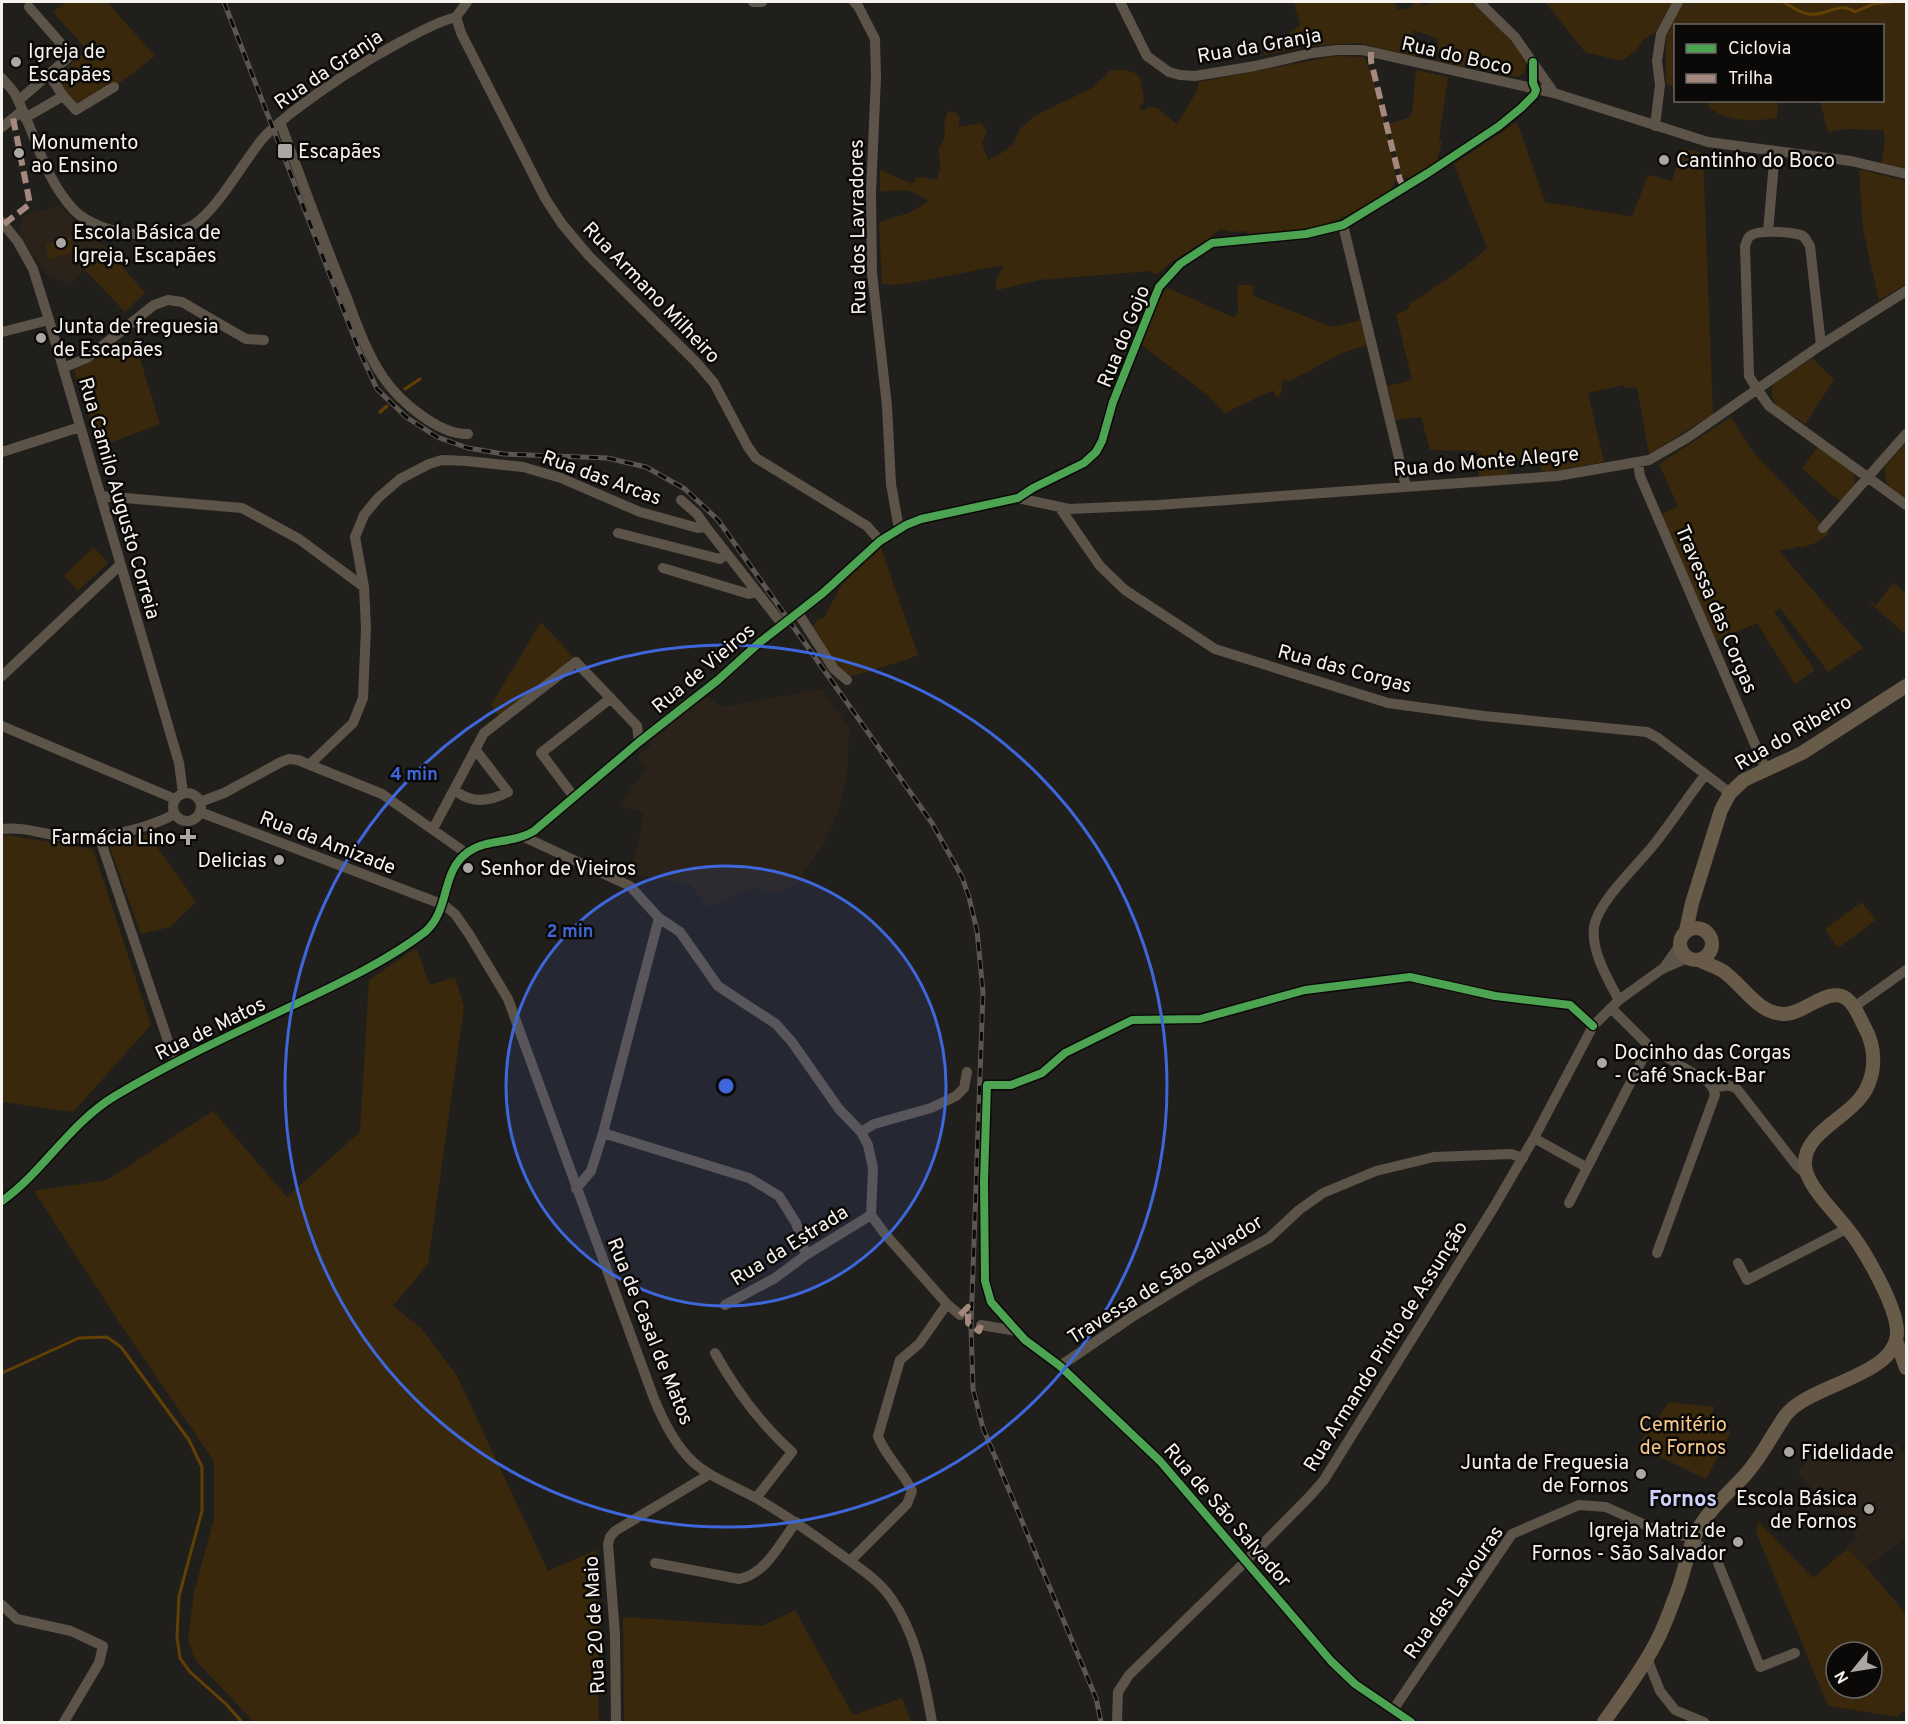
<svg xmlns="http://www.w3.org/2000/svg" width="1908" height="1724" font-family="Overpass,sans-serif">
	<style>
		.built { fill: #2b2319 }
		.green { fill: #39280c; fill-rule: evenodd }
		.lines { fill: none; stroke-linecap: round; stroke-linejoin: round }
		.stream { stroke: #624004; stroke-width: 3 }
		.minor { stroke: #5c5349; stroke-width: 10 }
		.major { stroke: #685b4a; stroke-width: 14 }
		.rail-casing { stroke: #5c5651; stroke-width: 5 }
		.rail { stroke: #0b0907; stroke-width: 3; stroke-dasharray: 9; stroke-linecap: butt }
		.quiet { stroke: #a5887d; stroke-width: 6; stroke-dasharray: 12 6; stroke-linecap: butt }
		.cycleway-casing { stroke: #0b0907; stroke-width: 11 }
		.cycleway { stroke: #4ca352; stroke-width: 8 }
		.ring { fill: none; stroke: #3e67db; stroke-width: 3 }
		.poi-dot { fill: #aba8a4; stroke: #0b0907; stroke-width: 2 }
		.labels { text-anchor: middle; stroke-width: 5; stroke-linejoin: round; paint-order: stroke }
		.street-label { font-size: 20px; fill: #f6f2ee; stroke: #0b0907 }
		.poi-label { font-size: 20px; fill: #f6f2ee; stroke: #0b0907; text-anchor: start }
		.park-label { font-size: 20px; fill: #f7c98b; stroke: #0b0907 }
		.quarter-label { font-size: 22px; font-weight: bold; fill: #d0d1fd; stroke: #0b0907 }
		.centre { fill: #3e67db; stroke: #0b0907; stroke-width: 3 }
		.ring-label { font-size: 18px; text-anchor: middle; font-weight: bold; fill: #3e67db; stroke: #0b0907; stroke-width: 5; stroke-linejoin: round; paint-order: stroke }
	</style>
	<rect width="100%" height="100%" fill="#211f1c"/>
	<path class="built" d="M60,205L82,231L105,246L71,285L47,274L20,237L19,230L22,218L24,215Z
		M822,689L849,728L848,761L846,782L834,823L820,850L803,872L806,878L779,893H770L753,887L709,908L690,884L630,874L640,833L643,814L638,811L620,806L632,787L646,769L637,757L651,745L649,742L707,696L722,707Z
		M1844,1442L1857,1464L1896,1442L1906,1458V1538L1866,1567L1845,1548L1856,1537L1797,1472L1810,1458L1833,1445Z"/>
	<path class="green" d="M66,2H107L155,56L118,84L72,105L55,78L87,50L53,12Z
		M1294,2H1395L1398,10L1411,8L1413,2H1420L1425,6L1429,2H1471L1509,37L1527,62L1524,73L1518,77L1439,62L1437,38L1413,30L1416,57L1359,43L1309,46L1260,56L1300,25Z
		M1545,2H1674L1655,32L1642,41L1638,48L1622,61L1585,52Z
		M1682,2H1906V169L1881,163L1885,140L1883,130L1845,129L1828,132L1820,101L1882,100V26H1676L1675,87L1666,84V29Z
		M1335,56L1364,57L1366,61L1380,101L1396,176C1396,183 1393,187 1388,192C1377,202 1327,226 1313,229C1291,233 1269,233 1248,234L1245,231L1231,232L1220,229L1208,239L1174,260L1157,275L1150,271L1039,280L997,290L995,282L1004,265L921,281L896,285L882,284L879,222L909,213L928,202C915,188 897,189 880,192V170C893,173 901,182 914,183L916,178C924,176 929,180 937,179L940,170L939,148L945,137L944,123L948,111L956,113L960,118L958,127L981,123L987,131L982,143L988,160L1003,152L1013,144L1019,130L1034,116L1092,88L1111,70H1125L1135,73L1140,78L1144,98L1143,104L1139,106L1140,109L1144,111L1149,107L1157,108L1177,124L1197,91L1199,82Z
		M1416,70L1448,77L1439,139L1442,141L1437,161L1409,179L1402,176L1399,170L1388,124L1408,118L1412,112Z
		M1705,101H1778L1777,118C1756,122 1718,123 1705,101Z
		M1517,122L1545,202C1574,207 1603,211 1632,217L1648,175L1672,181L1682,148L1703,153L1713,414L1649,454L1637,387L1625,388L1624,385L1588,393L1604,462L1543,473L1537,456L1507,462L1508,475L1479,478L1478,451L1430,450L1421,417L1395,420L1388,386L1412,380L1396,314L1407,310L1410,304L1463,268L1487,248L1454,164Z
		M1859,169L1906,181V284L1879,300L1863,230Z
		M71,237L75,252L49,259L45,244Z
		M105,246L145,293L125,312L85,270Z
		M1237,285H1252L1254,296L1332,327L1358,321L1360,318L1367,345L1342,353L1292,380L1283,381L1280,396L1276,397L1273,390L1225,413L1207,395L1142,345L1151,318L1166,287L1235,318L1238,310Z
		M134,339L160,424L99,447L74,370Z
		M1812,358L1834,380L1805,424C1789,412 1767,408 1773,385Z
		M1731,417L1753,452L1830,533L1818,542L1801,548L1799,546L1790,550L1786,548L1780,552L1863,648L1828,672L1780,608L1774,612L1815,670L1795,684L1757,623L1715,641L1661,514L1678,506L1659,464Z
		M1906,442V499C1893,489 1883,486 1885,467Z
		M1818,446L1852,471C1860,485 1850,492 1842,503L1802,469Z
		M94,547L108,563L78,591L64,576Z
		M881,548L918,655L906,660L852,676L839,670L812,628L817,620L824,618L842,584Z
		M1893,583L1906,593V635L1869,602L1870,601L1876,605Z
		M541,622L575,659L499,717L491,705Z
		M148,834L196,902L170,927L141,934L109,845Z
		M6,835L93,849L151,1025L73,1112L2,1102V836Z
		M1862,902L1876,920L1838,948L1825,929Z
		M416,948L430,985L455,977L464,1007L428,1264L393,1306L421,1328L457,1376L548,1571L596,1550L599,1722H254L195,1660L188,1640L194,1593L214,1518V1461L121,1325L34,1191L107,1180L213,1111L287,1197L360,1132L369,980Z
		M1669,1402L1715,1407L1708,1419L1731,1432L1706,1479L1637,1446Z
		M1759,1522L1813,1578L1847,1549L1866,1567L1906,1614V1709L1897,1717L1828,1706L1756,1532ZM1836,1652H1872V1688H1836Z
		M795,1610L853,1715L902,1698L911,1722H624L623,1617L762,1626Z"/>
	<g class="lines">
		<path class="stream" d="M1783,2C1792,6 1799,13 1809,14C1828,17 1838,0 1855,12L1873,4L1890,2
			M405,389L420,379
			M380,412L387,406
			M2,1373L79,1338L107,1337L121,1347L189,1440L202,1467V1511L179,1596L177,1637L180,1658L190,1672L226,1704L242,1722"/>
		<path class="minor" d="M753,2H762
			M854,2L858,6L875,39L876,77L871,193L872,273L887,406L891,484L899,529
			M1120,2L1147,56L1169,72L1180,75L1195,76L1255,66L1312,53L1337,50H1362L1554,93L1708,142L1851,161L1906,174
			M1479,2L1515,37L1554,93
			M456,17L461,33L545,198L562,224L589,256L696,362L714,383L748,447L756,458L867,526L880,541
			M2,78C6,84 13,89 16,96C35,133 44,178 73,209C97,235 162,243 193,225C217,211 244,160 264,137C272,128 282,121 291,113C326,86 363,62 402,41C420,32 436,22 456,17L467,2
			M63,96L76,110L114,87
			M18,101L71,55L29,7
			M25,118L63,96L49,74
			M280,122C302,181 323,240 347,298C357,325 367,354 383,377C399,401 439,435 468,434
			M1655,126L1660,85L1657,61L1661,34L1678,2
			M2,127L22,111
			M2,222L18,242L33,269L49,320L179,763L183,793
			M1343,225L1406,487
			M1768,232L1775,151
			M2,332L49,320
			M1821,345L1810,246C1807,242 1806,237 1801,235C1791,232 1756,229 1749,237C1747,239 1746,244 1745,246L1749,376L1757,389L1769,406L1906,505
			M63,368L87,358L154,305L168,300L182,302L246,339L264,340
			M2,452L80,427
			M1638,462L1640,476L1766,770
			M101,496L242,508L299,539L364,587
			M1018,498L1069,509L1158,505L1557,476L1649,460L1687,438L1821,345L1906,291
			M681,500L697,514L706,527
			M1060,508L1100,566L1125,590L1215,649L1388,703L1484,716L1647,732L1658,738L1730,793
			M1823,528L1906,434
			M618,533L720,559L727,554
			M663,568L749,594L757,592
			M798,613L834,669L847,680
			M2,676L120,565
			M2,726L175,799
			M310,764L353,723L363,698L366,628L364,587L355,537L364,515L378,498L400,479L429,464L442,460L467,461L523,467L561,478L640,512L698,528L706,527L782,624
			M173 807a14 14 0 1 1 28 0a14 14 0 1 1-28 0Z
			M460,794C476,804 493,800 508,792L475,749
			M574,797L541,753L611,698
			M200,802L224,793L281,762L289,759L298,760L382,794L466,853
			M200,812L444,905L455,914L469,934L508,999L653,1396C662,1419 675,1445 693,1462C711,1478 735,1486 756,1498C784,1514 810,1532 836,1551C855,1565 878,1579 891,1598C917,1635 924,1679 932,1722
			M2,829C23,826 45,835 66,837C97,841 147,829 175,814
			M433,829L484,733L576,662L637,726L639,742
			M99,836L175,1062
			M524,837L630,886L659,918L680,932L718,986L776,1024L792,1042L839,1109L861,1132L868,1145L873,1168L871,1215L885,1234L947,1304L960,1315
			M1663,969L1680,945
			M1619,1000C1608,980 1591,951 1594,927C1598,901 1639,864 1656,842C1673,820 1688,797 1705,775
			M1854,1007L1906,970
			M1611,1008L1651,1048L1708,1082L1713,1088L1715,1095L1657,1253
			M1713,1088L1728,1085L1737,1089L1797,1166L1806,1174
			M861,1132L874,1124L931,1108L956,1096L964,1088L967,1072
			M603,1133L749,1178L779,1196L796,1223L806,1255
			M1534,1138L1586,1167
			M576,1189L591,1171L603,1133L659,918
			M2,1201C43,1172 70,1123 115,1096C175,1060 239,1031 302,1001C344,981 388,960 425,932C451,909 440,872 468,852C488,838 514,844 534,831L639,742L718,680L759,643L823,593L880,541L906,525L921,519L1018,498L1033,488L1084,463L1096,452L1102,441L1113,402L1159,287L1180,264L1212,243L1306,234L1343,225L1428,173L1499,126L1521,108L1534,95L1536,90L1533,83V62
			M1569,1203L1642,1060L1651,1048
			M1738,1263L1747,1280L1848,1228
			M725,1305L775,1278L806,1255L871,1215
			M981,1325L1017,1331
			M715,1353C735,1389 761,1424 792,1452L756,1498
			M1060,1366L1132,1317L1197,1277L1269,1238L1299,1210L1323,1193L1376,1171L1434,1157L1511,1154L1523,1158
			M1693,1542L1709,1551L1716,1558L1760,1667L1795,1653
			M850,1561L907,1504L912,1491C903,1471 885,1456 878,1436L900,1360L919,1344L947,1304
			M655,1563L739,1579C765,1575 781,1542 796,1522
			M2,1605L17,1619L71,1631L103,1646L99,1663L64,1722
			M1647,1658L1660,1691L1675,1710L1704,1722
			M1393,1710L1512,1534L1579,1505L1606,1507L1654,1529L1694,1538
			M616,1722L615,1635L608,1544L610,1537L615,1531L710,1474
			M1117,1722L1118,1692L1129,1675L1246,1561L1310,1496L1324,1480L1494,1207L1534,1138L1593,1026L1619,1000L1662,969L1688,958
			M1411,1722L1355,1684L1331,1661L1160,1461L1060,1366L1025,1340L991,1302L985,1281L984,1181L987,1085H1011L1042,1073L1065,1053L1132,1020L1200,1019L1305,990L1410,977L1495,996L1570,1005L1593,1026"/>
		<path class="major" d="M1680 944a16 16 0 1 1 32 0a16 16 0 1 1-32 0Z
			M1686,931L1692,903L1721,810L1730,793L1744,780L1802,753L1906,686
			M1896,1340L1906,1368
			M1604,1722C1621,1697 1640,1673 1654,1646C1663,1631 1669,1613 1675,1597C1685,1574 1687,1547 1700,1526C1712,1506 1731,1491 1746,1474C1762,1456 1772,1435 1785,1416C1808,1384 1897,1377 1897,1332C1897,1306 1863,1247 1846,1227C1834,1211 1806,1185 1805,1165C1803,1134 1845,1119 1861,1097C1867,1090 1870,1081 1872,1073C1875,1057 1872,1040 1864,1026C1859,1017 1856,1006 1847,999C1828,985 1804,1015 1783,1014C1757,1013 1743,985 1723,971C1716,967 1707,964 1699,960"/>
		<defs>
			<path id="rail" d="M224,2L359,350L377,389L406,417L437,437L468,448L504,454L607,458L646,467L685,489L718,520L932,823L962,877L969,897L977,931L983,992L971,1326L973,1389L983,1428L1096,1698L1101,1722"/>
		</defs>
		<use href="#rail" class="rail-casing"/>
		<use href="#rail" class="rail"/>
		<path class="quiet" d="M1371,52V61L1400,180L1405,188
			M4,224L30,204L13,118
			M960,1315L968,1307V1323L979,1331L981,1325"/>
		<defs>
			<path id="cycleway" d="M2,1201C43,1172 70,1123 115,1096C175,1060 239,1031 302,1001C344,981 388,960 425,932C451,909 440,872 468,852C488,838 514,844 534,831L639,742L718,680L759,643L823,593L880,541L906,525L921,519L1018,498L1033,488L1084,463L1096,452L1102,441L1113,402L1159,287L1180,264L1212,243L1306,234L1343,225L1428,173L1499,126L1521,108L1534,95L1536,90L1533,83V62
				M1411,1722L1355,1684L1331,1661L1160,1461L1060,1366L1025,1340L991,1302L985,1281L984,1181L987,1085H1011L1042,1073L1065,1053L1132,1020L1200,1019L1305,990L1410,977L1495,996L1570,1005L1593,1026"/>
		</defs>
		<use href="#cycleway" class="cycleway-casing"/>
		<use href="#cycleway" class="cycleway"/>
	</g>
	<circle cx="726" cy="1086" r="220" fill="#3e67db" fill-opacity=".12"/>
	<g class="ring">
		<circle cx="726" cy="1086" r="220"/>
		<circle cx="726" cy="1086" r="441"/>
	</g>
	<g class="poi-dot">
		<circle cx="16" cy="62" r="6"/>
		<rect x="277" y="143" width="16" height="16" rx="3"/>
		<circle cx="19" cy="153" r="6"/>
		<circle cx="1664" cy="160" r="6"/>
		<circle cx="61" cy="243" r="6"/>
		<circle cx="41" cy="338" r="6"/>
		<path d="M185 828h6v6h6v6h-6v6h-6v-6h-6v-6h6z"/>
		<circle cx="279" cy="860" r="6"/>
		<circle cx="468" cy="868" r="6"/>
		<circle cx="1602" cy="1063" r="6"/>
		<circle cx="1789" cy="1452" r="6"/>
		<circle cx="1641" cy="1474" r="6"/>
		<circle cx="1869" cy="1509" r="6"/>
		<circle cx="1738" cy="1542" r="6"/>
	</g>
	<g class="labels">
		<g class="street-label">
			<text transform="translate(1259 45) rotate(-10)" y="7">Rua da Granja</text>
			<text transform="translate(1457 55) rotate(13)" y="7">Rua do Boco</text>
			<text transform="translate(328 69) rotate(-34)" y="7">Rua da Granja</text>
			<text transform="translate(857 227) rotate(-91)" y="7">Rua dos Lavradores</text>
			<text transform="translate(652 292) rotate(46)" y="7">Rua Armano Milheiro</text>
			<text transform="translate(1123 336) rotate(-68)" y="7">Rua do Gojo</text>
			<text transform="translate(1486 461) rotate(-5)" y="7">Rua do Monte Alegre</text>
			<text transform="translate(602 477) rotate(20)" y="7">Rua das Arcas</text>
			<text transform="translate(120 498) rotate(74)" y="7">Rua Camilo Augusto Correia</text>
			<text transform="translate(1717 609) rotate(67)" y="7">Travessa das Corgas</text>
			<text transform="translate(703 668) rotate(-40)" y="7">Rua de Vieiros</text>
			<text transform="translate(1345 668) rotate(15)" y="7">Rua das Corgas</text>
			<text transform="translate(1793 732) rotate(-30)" y="7">Rua do Ribeiro</text>
			<text transform="translate(328 842) rotate(21)" y="7">Rua da Amizade</text>
			<text transform="translate(210 1028) rotate(-26)" y="7">Rua de Matos</text>
			<text transform="translate(789 1245) rotate(-32)" y="7">Rua da Estrada</text>
			<text transform="translate(1165 1279) rotate(-32)" y="7">Travessa de São Salvador</text>
			<text transform="translate(651 1331) rotate(68)" y="7">Rua de Casal de Matos</text>
			<text transform="translate(1385 1346) rotate(-58)" y="7">Rua Armando Pinto de Assunção</text>
			<text transform="translate(1228 1515) rotate(49)" y="7">Rua de São Salvador</text>
			<text transform="translate(1453 1592) rotate(-55)" y="7">Rua das Lavouras</text>
			<text transform="translate(594 1625) rotate(-93)" y="7">Rua 20 de Maio</text>
		</g>
		<g class="poi-label">
			<text x="28" y="58">Igreja de<tspan x="28" dy="23">Escapães</tspan></text>
			<text x="31" y="149">Monumento<tspan x="31" dy="23">ao Ensino</tspan></text>
			<text x="298" y="158">Escapães</text>
			<text x="1676" y="167">Cantinho do Boco</text>
			<text x="73" y="239">Escola Básica de<tspan x="73" dy="23">Igreja, Escapães</tspan></text>
			<text x="53" y="333">Junta de freguesia<tspan x="53" dy="23">de Escapães</tspan></text>
			<text x="176" y="844" text-anchor="end">Farmácia Lino</text>
			<text x="267" y="867" text-anchor="end">Delicias</text>
			<text x="480" y="875">Senhor de Vieiros</text>
			<text x="1614" y="1059">Docinho das Corgas<tspan x="1614" dy="23">- Café Snack-Bar</tspan></text>
			<text x="1801" y="1459">Fidelidade</text>
			<text x="1629" y="1469" text-anchor="end">Junta de Freguesia<tspan x="1629" dy="23">de Fornos</tspan></text>
			<text x="1857" y="1505" text-anchor="end">Escola Básica<tspan x="1857" dy="23">de Fornos</tspan></text>
			<text x="1726" y="1537" text-anchor="end">Igreja Matriz de<tspan x="1726" dy="23">Fornos - São Salvador</tspan></text>
		</g>
		<g class="park-label">
			<text x="1683" y="1431">Cemitério<tspan x="1683" dy="23">de Fornos</tspan></text>
		</g>
		<g class="quarter-label">
			<text x="1683" y="1506">Fornos</text>
		</g>
	</g>
	<circle cx="726" cy="1086" r="9" class="centre"/>
	<g class="ring-label">
		<text x="414" y="780">4 min</text>
		<text x="570" y="937">2 min</text>
	</g>
	<rect width="1908" height="1724" fill="none" stroke="#f6f2ee" stroke-width="6"/>
	<rect x="1674" y="24" width="210" height="78" fill="#0b0907" stroke="#696663" stroke-width="1.5"/>
	<rect x="1686" y="44" width="30" height="9" fill="#4ca352" stroke="#696663" stroke-width="1.5"/>
	<text x="1728" y="54" font-size="18" fill="#f6f2ee">Ciclovia</text>
	<rect x="1686" y="74" width="30" height="9" fill="#a5887d" stroke="#696663" stroke-width="1.5"/>
	<text x="1728" y="84" font-size="18" fill="#f6f2ee">Trilha</text>
	<g transform="translate(1854 1670) rotate(240)"><circle r="28" fill="#0b0907" stroke="#696663" stroke-width="1.5"/>
	<path d="M0-4.5L10 22L0 15L-10 22Z" fill="#aba8a4"/>
	<text y="-9" font-size="16" font-weight="bold" text-anchor="middle" fill="#f6f2ee">N</text>
	</g>
</svg>
